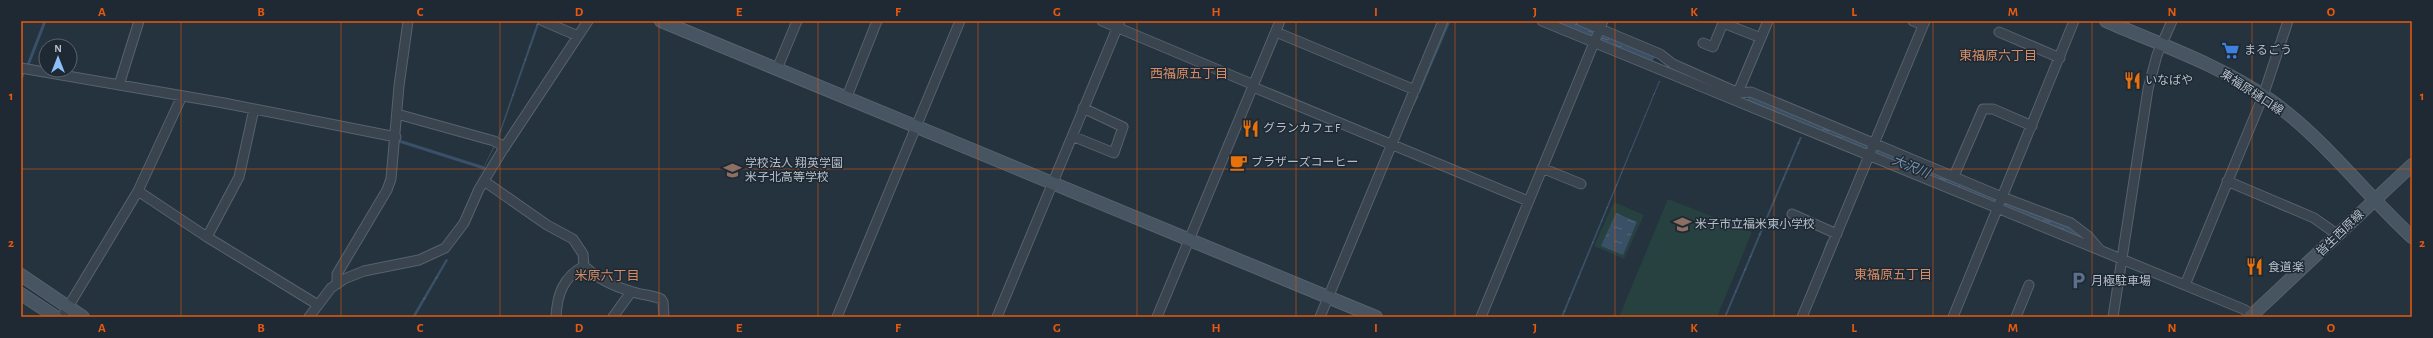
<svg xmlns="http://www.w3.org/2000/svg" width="2433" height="338" font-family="'Alegreya Sans','Noto Sans JP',sans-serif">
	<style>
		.garden { fill: #274040 }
		.water { fill: url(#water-ripples) }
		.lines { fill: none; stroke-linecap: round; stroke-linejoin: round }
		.stream { stroke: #395067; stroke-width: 3 }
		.street-casing { stroke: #57626d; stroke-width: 11 }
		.secondary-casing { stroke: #57626d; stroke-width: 14 }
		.street { stroke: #39444f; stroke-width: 9 }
		.secondary { stroke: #475462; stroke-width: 12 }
		.grid { fill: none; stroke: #e8590c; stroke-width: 1; stroke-opacity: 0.55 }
		.labels { text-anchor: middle; stroke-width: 3; stroke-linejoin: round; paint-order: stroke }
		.poi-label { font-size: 12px; fill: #b6bfca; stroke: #1e2934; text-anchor: start }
		.street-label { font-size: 12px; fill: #b6bfca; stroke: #1e2934 }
		.neighbourhood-label { font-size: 13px; fill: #d58c66; stroke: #1e2934 }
		.water-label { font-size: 13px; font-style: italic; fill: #7693ad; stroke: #1e2934 }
		.neatline { fill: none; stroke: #e8590c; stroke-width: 1.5 }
		.grid-label { font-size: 13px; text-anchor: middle; font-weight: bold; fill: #e8590c }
	</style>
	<defs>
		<pattern id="water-ripples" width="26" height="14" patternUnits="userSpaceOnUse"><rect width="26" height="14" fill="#395067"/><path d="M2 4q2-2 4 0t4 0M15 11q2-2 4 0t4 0" fill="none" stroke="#53677b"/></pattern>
	</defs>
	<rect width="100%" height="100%" fill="#25333f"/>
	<path class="garden" d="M1668,199L1752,232L1717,317H1619Z
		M1614,202L1644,215L1624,259L1594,246Z"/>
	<path class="water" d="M1553,21H1575L1656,55L1652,62Z
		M537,23L539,24L498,140L477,181L497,139Z
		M1659,81H1660L1563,317H1561Z
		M1749,95L2071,227L2078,232L2075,238L1747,101Z
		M1800,137H1802L1726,317H1724Z
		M1616,213L1637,222L1623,255L1601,246Z
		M446,259L448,260L415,317H412Z"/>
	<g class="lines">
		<path class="stream" d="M28,65L45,21
			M21,79L24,71
			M1420,89L1449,21
			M1413,104L1417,96
			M399,141L484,168
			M1824,254L1828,242"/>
		<defs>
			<path id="street" d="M543,21L578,36
				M1102,21L1254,85
				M1542,21L2243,309L2257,317
				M1581,21L1660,54L1673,64L1739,93L1751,92L2002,197L2071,223L2088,236L2100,250
				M1913,21L1923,25
				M1276,32L1415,90
				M1999,32L2060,58
				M1703,43L1713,47L1723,23L1761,38
				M21,68L224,103L396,137
				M777,69L797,21
				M119,85L139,21
				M1253,87L1528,201
				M1736,97L1768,21
				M846,99L877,21
				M397,114L494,141L505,147
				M1072,136L1114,153L1123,127L1083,108
				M1542,168L1581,184
				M1954,176L1983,109H1993L2032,126
				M484,181L547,225L573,239L583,254L584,266C598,279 615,287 633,292C642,295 652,295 661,299L663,302L664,317
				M2227,181L2314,218L2338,235
				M138,191L207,237L318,305
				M1792,214L1837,234
				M207,237L239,177L254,109
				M337,284V274L387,190L391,179L399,86L408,21
				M2185,285L2263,96L2288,21
				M62,317L138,191L182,96
				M309,317L331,288L344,279L364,271L419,260L445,248L464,223L479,189L502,151L588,21
				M556,317C557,295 563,277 584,266
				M613,317L631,292
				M837,317L960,21
				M997,317L1120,21
				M1157,317L1280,21
				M1320,317L1443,21
				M1481,317L1603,21
				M1802,317L1925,21
				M1953,317L2074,21
				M2016,317L2029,285
				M2113,317L2148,89L2157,55L2172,21"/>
			<path id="secondary" d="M661,21L1376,317
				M2106,21C2161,45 2220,65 2270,100C2324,138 2364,193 2412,237
				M21,275L83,317
				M21,294L56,317
				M2250,317L2412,165"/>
		</defs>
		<use href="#street" class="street-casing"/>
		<use href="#secondary" class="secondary-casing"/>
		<use href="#street" class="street"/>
		<use href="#secondary" class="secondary"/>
	</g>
	<path class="grid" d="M181,21V317M341,21V317M500,21V317M659,21V317M818,21V317M978,21V317M1137,21V317M1296,21V317M1455,21V317M1615,21V317M1774,21V317M1933,21V317M2092,21V317M2252,21V317M21,169H2412"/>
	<defs>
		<symbol id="supermarket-bare" viewBox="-9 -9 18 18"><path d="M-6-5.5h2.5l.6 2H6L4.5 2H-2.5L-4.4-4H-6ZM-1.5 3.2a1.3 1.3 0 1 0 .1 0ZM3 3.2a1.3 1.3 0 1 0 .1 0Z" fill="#3f7fe0" stroke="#1e2934" stroke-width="2.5" paint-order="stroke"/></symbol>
		<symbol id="restaurant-bare" viewBox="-9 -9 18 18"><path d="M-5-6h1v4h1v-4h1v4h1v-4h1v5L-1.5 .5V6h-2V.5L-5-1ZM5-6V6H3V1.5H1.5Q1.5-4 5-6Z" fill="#e8710a" stroke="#1e2934" stroke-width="2.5" paint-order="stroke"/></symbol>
		<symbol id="cafe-bare" viewBox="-9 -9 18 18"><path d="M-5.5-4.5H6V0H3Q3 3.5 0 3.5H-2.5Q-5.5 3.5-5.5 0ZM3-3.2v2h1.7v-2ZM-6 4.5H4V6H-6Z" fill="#e8710a" stroke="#1e2934" stroke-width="2.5" paint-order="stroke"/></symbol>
		<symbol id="school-bare" viewBox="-9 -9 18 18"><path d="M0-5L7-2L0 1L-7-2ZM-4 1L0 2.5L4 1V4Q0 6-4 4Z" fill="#8d6e63" stroke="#1e2934" stroke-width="2.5" paint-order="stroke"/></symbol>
		<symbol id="parking-bare" viewBox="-9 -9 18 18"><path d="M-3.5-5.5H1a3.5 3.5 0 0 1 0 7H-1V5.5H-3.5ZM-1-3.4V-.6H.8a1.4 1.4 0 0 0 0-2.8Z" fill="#5c6f8a" stroke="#1e2934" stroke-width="2.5" paint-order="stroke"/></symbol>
	</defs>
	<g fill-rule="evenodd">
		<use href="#supermarket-bare" x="2218" y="38" width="25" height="25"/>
		<use href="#restaurant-bare" x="2120" y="68" width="25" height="25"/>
		<use href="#restaurant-bare" x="1238" y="116" width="25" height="25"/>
		<use href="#cafe-bare" x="1226" y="150" width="25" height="25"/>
		<use href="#school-bare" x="720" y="158" width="25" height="25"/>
		<use href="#school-bare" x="1670" y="212" width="25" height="25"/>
		<use href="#restaurant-bare" x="2242" y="254" width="25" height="25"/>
		<use href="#parking-bare" x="2066" y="268" width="25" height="25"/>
	</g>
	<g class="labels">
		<g class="poi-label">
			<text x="2244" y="54">まるごう</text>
			<text x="2145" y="84">いなばや</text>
			<text x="1263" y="132">グランカフェF</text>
			<text x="1251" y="166">ブラザーズコーヒー</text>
			<text x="745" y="167">学校法人 翔英学園<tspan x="745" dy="14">米子北高等学校</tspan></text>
			<text x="1695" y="228">米子市立福米東小学校</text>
			<text x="2268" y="271">食道楽</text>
			<text x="2091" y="285">月極駐車場</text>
		</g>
		<g class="street-label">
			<text transform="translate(2252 92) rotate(33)" y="4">東福原樋口線</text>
			<text transform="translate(2340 233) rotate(-44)" y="4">皆生西原線</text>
		</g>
		<g class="neighbourhood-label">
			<text x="1998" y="60">東福原六丁目</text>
			<text x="1189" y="78">西福原五丁目</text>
			<text x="1893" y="279">東福原五丁目</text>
			<text x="607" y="280">米原六丁目</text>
		</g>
		<g class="water-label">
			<text transform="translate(1911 166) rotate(22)" y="5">大沢川</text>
		</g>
	</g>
	<rect width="2433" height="338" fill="none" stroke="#1e2934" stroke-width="44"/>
	<g transform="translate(58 58)"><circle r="19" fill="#1e2934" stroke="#5b6570"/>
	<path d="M0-3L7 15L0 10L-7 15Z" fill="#8dc0f8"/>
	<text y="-6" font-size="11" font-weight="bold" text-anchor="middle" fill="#b6bfca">N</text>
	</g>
	<rect x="22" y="22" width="2389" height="294" class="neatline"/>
	<g class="grid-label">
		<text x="102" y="16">A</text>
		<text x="261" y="16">B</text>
		<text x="420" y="16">C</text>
		<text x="579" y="16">D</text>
		<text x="739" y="16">E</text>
		<text x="898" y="16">F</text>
		<text x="1057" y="16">G</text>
		<text x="1216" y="16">H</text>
		<text x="1376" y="16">I</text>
		<text x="1535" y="16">J</text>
		<text x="1694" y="16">K</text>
		<text x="1854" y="16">L</text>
		<text x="2013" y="16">M</text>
		<text x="2172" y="16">N</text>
		<text x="2331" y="16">O</text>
		<text x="11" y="100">1</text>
		<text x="2422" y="100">1</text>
		<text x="11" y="247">2</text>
		<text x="2422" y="247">2</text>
		<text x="102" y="332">A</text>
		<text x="261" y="332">B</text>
		<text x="420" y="332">C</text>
		<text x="579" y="332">D</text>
		<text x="739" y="332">E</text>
		<text x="898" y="332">F</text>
		<text x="1057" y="332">G</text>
		<text x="1216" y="332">H</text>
		<text x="1376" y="332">I</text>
		<text x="1535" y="332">J</text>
		<text x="1694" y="332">K</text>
		<text x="1854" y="332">L</text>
		<text x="2013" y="332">M</text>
		<text x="2172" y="332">N</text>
		<text x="2331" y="332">O</text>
	</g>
</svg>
